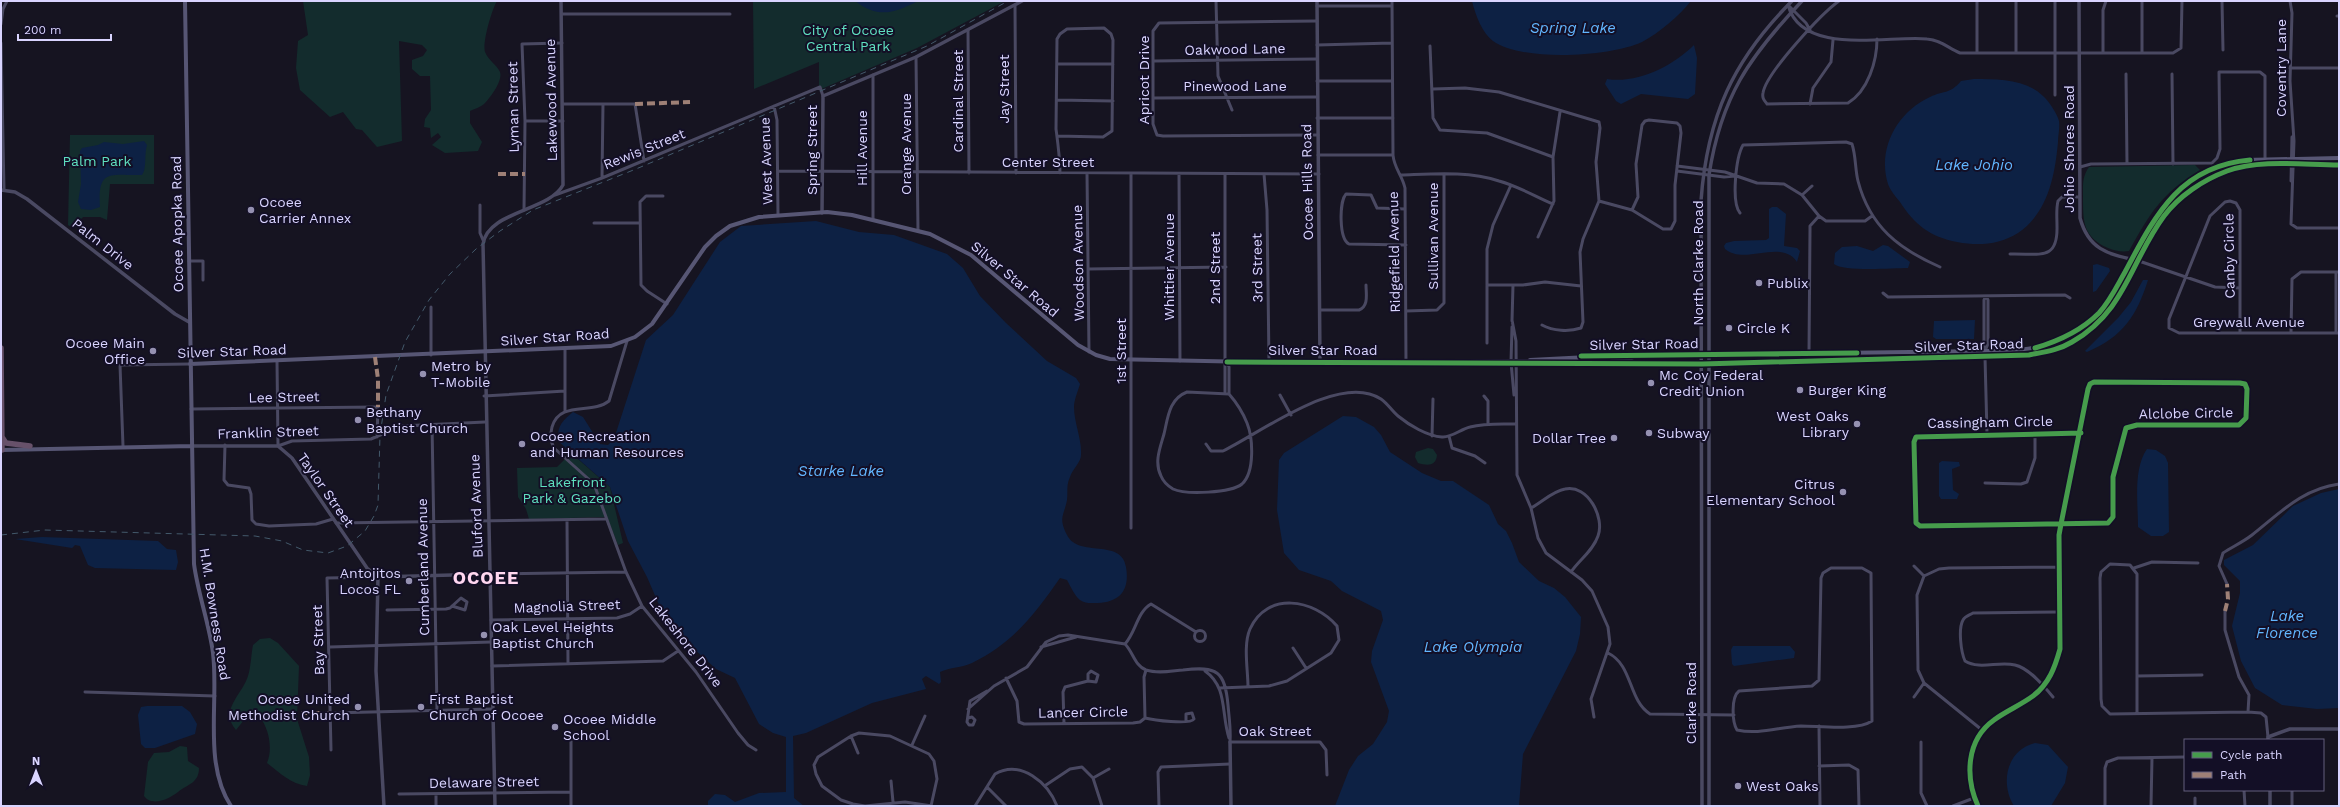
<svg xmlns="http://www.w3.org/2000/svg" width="2340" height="807" font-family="'Work Sans',sans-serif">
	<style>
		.green { fill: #132c2d }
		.water { fill: #0d2144 }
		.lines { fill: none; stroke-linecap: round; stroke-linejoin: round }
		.minor { stroke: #4a4962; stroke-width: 3 }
		.tertiary { stroke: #4a4962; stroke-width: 3.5 }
		.secondary { stroke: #575674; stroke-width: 4 }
		.motorway { stroke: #67516a; stroke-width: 5.5 }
		.rail { stroke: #43596b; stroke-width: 1; stroke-dasharray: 6 5; stroke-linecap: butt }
		.quiet { stroke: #9e8076; stroke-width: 4; stroke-dasharray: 8 4; stroke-linecap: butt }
		.cycleway-casing { stroke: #130f26; stroke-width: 8 }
		.cycleway { stroke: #469c4c; stroke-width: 5 }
		.poi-dot { fill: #9591b1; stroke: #130f26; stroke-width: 1.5 }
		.labels { text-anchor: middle; stroke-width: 4; stroke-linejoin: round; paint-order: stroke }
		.park-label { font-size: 14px; fill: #5fe0c0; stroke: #130f26 }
		.street-label { font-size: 14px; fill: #d9d4ff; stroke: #130f26 }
		.poi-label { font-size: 14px; fill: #d9d4ff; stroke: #130f26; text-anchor: start }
		.water-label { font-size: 15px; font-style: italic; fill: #62b6ff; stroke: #130f26 }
		.district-label { font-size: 18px; font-weight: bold; letter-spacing: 1px; fill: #ffd6f0; stroke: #130f26 }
	</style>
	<rect width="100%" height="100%" fill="#161421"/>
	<path class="green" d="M303,1H497C492,9 482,43 485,52C488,60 497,65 500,72C503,81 490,98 484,104C481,107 474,109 470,111V123L482,142L478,151L445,153L432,145L441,137L438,133L431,138L430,128L424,127L425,119L431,110L430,76H420L412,69V60L423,56L427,50L422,45L399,41L402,141L377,147L362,130L356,129L343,112L330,117L300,90L296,68L298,41L308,35Z
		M753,1H1005L917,48L819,90V62L754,89Z
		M70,135H154V184H110L107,220L100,217H83L73,228L68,225Z
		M2195,165L2200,170C2161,194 2151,212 2129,251C2122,252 2115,251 2108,248C2083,237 2083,222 2083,197C2083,185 2082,177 2089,167Z
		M1428,448L1433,449L1437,455C1436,466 1428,466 1418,463L1415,457L1416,452Z
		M571,453L610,487L623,543L618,545L607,517L529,519L526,509L518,497L517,468L557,467Z
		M270,638L278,643L299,666L297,719L309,757L310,775L307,786C291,784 280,773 267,763C273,749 269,729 260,717L248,715L236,730C219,710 242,695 248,676C251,667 251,655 253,645L260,639Z
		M180,746L187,747L188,761L199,768C199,783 188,784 178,792C169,799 152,807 144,796L148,762L154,753L169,752Z"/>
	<path class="water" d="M855,1H918C894,13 879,19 855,1Z
		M1472,1H1691C1679,16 1659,33 1642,42C1610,57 1522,62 1493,41C1482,33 1475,14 1472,1Z
		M1694,45L1697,58L1695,94L1688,99L1641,94L1621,104L1616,101L1605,84L1607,79C1637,84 1673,66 1694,45Z
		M1974,79C1997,79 2026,79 2043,96C2049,101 2057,114 2059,121C2060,129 2058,135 2058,142C2055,175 2048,213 2018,233C1999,245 1978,246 1957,242C1930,237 1914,224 1900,202C1896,197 1890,190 1888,184C1877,149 1897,112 1930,97C1944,90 1949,95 1961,81Z
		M144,141L147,145C144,154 147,169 142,175C112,176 97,167 100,207L91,210L81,209L78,202L81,184L80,151L82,148L98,145L104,142L123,144Z
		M1772,207H1777L1786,214L1784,246L1797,248L1800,251L1797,262C1781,238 1745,266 1725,249L1724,246L1726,243L1734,241L1766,240L1769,238V209Z
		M816,221L859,232L894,235L947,254L963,268L980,296L1006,323L1047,361L1076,378L1080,384C1078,391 1074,400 1074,407C1074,423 1082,439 1081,455C1081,462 1072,470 1070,477C1066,485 1068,492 1067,500C1064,516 1058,517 1067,535C1078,558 1122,538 1126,567C1130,590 1120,602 1098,603C1092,603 1085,604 1080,600C1074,595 1071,587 1067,580L1060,578C1035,614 1012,644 972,663C962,668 950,667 940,672L941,682L939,684L926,676L922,679L926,689L872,703L806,733L793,736L794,798L804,806H708V801L715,794L725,795L735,802L759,793L786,792V737L773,733L759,724L735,678L716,669L693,648L660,607L647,577L628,541L610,487L558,441C557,426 562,421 573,412L583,417L600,444L608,445L614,439L646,340L673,315L720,242L741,226Z
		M1883,245L1888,246L1910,262L1908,268C1894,268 1843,272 1834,264L1835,253L1842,247L1857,246L1873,251Z
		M2097,264L2109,268L2110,271L2096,291L2093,292V265Z
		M2143,280H2148C2137,315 2123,337 2087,352L2085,351L2118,318L2131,302Z
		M1975,320L1974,339H1936L1933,337L1934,321Z
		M1343,416L1356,417L1374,427L1381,435L1390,452L1422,473L1441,481H1453L1489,505L1498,524L1506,531L1512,543L1519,562L1539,581L1554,588L1565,597L1581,617L1580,634L1576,651L1523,754L1519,806H1335L1349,770L1358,756L1373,744L1387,722L1389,711L1371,662L1372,651L1383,620L1381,611L1342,591L1331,581L1299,570L1284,553L1277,510L1279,460L1284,453Z
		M2147,449L2156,450L2165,456L2168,463L2169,532L2163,536H2151L2138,527C2138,503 2133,469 2147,449Z
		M1942,461L1959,462L1960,466L1952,469L1953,490L1959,494L1957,499H1941L1939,496V463Z
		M2339,489V708L2317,709L2282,705L2255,688L2241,661L2232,626L2240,593V581L2224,565V560L2253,545L2293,506L2321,493Z
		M42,537L158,541L167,549L176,550L178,562L176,570L95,568L88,565L80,546L75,545L72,548L15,539Z
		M1733,646H1790L1795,652L1794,658L1734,666L1732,664L1731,650Z
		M147,706H182L190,712L197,724L195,734L155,748H145L141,744L138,715L141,707Z
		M2035,743L2048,745L2068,767L2065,783L2051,806H2014C2000,784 2006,750 2035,743Z"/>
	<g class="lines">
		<path class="minor" d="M1216,1L1218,76L1232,110
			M1392,1L1393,155C1394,168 1402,175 1405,188L1406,362
			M1839,1C1822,13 1766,73 1763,93C1762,98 1764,100 1767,104L1848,103C1868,91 1877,61 1877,39
			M2055,1V95
			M2142,1V52
			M2222,1L2223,50
			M2290,1L2292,13L2290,81L2294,141L2291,224L2297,228H2339
			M1015,5L1016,173
			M1788,5C1802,57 1889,35 1927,39C1941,40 1948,48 1960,53H2173L2181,48L2182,1
			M1317,6H1392
			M1789,6L1806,23L1810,30
			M562,14H730
			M2337,16H2339
			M1317,21L1159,23L1153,31V124L1157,135L1163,136L1318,135
			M1,24L3,9L7,1
			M968,30L969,173
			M1,43L4,190
			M1317,45L1392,43
			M1430,46L1433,118L1440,130L1487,133L1553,157
			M2103,52V10L2106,1
			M1977,53V1
			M2016,53V1
			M916,57L918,231
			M1154,61L1317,59
			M1057,64H1113
			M2290,68H2339
			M2126,74L2127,164
			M2172,74L2173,164
			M873,75V220
			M1317,81H1392
			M1433,89L1465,88L1499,92L1599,122L1600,128L1596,162L1599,201L1583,239L1580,252L1583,322L1581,328C1569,332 1553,331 1542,325
			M1153,98L1317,97
			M1057,100L1113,101
			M563,104H635L644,161
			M1810,104L1813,88L1831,62L1833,40
			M774,106L777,120L778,215
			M1317,118H1393
			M525,121H563
			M1057,136L1103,137L1112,131L1113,40L1111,34L1104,28L1067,29L1060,34L1057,39L1056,129C1058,144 1060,158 1060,173
			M1318,155H1393
			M1677,166L1725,172L1757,183L1784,184L1802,195L1819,216L1826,221H1865L1872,216
			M2080,167L2091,164L2212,163L2217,158L2220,149L2219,72H2260L2265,76V159
			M778,171L1319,174
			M1677,171L1724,177L1735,176
			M1087,173L1089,352
			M1179,174L1180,361
			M1225,174V392
			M1264,174L1267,210L1269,362
			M1401,175C1434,174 1468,171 1499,181C1518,186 1536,197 1553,204
			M602,178L603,104
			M2291,181L2292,137
			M555,195L602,178L820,87L823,96
			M1802,195L1812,186
			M663,196H646L640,202L641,285L647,291L667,304
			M1599,201L1632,210L1663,229H1671L1675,221V185L1681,133L1680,126L1677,123L1649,120L1645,121L1642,125L1636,164L1638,197L1632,210
			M480,205V233L483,240
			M1405,209L1377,208L1371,195L1346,194C1339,202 1339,239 1349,244L1406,245
			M524,210L525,121L522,44L562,43
			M1740,213C1731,202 1736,157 1743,145L1846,142L1852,144C1856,156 1855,169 1858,181C1870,227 1899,249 1940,267
			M594,223H640
			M1538,237L1554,201L1553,157L1560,112
			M2010,254C2039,253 2058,262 2057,226C2057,217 2056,209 2058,201L2062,197H2079
			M189,261H203V280
			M2139,261L2215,287L2240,288
			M1088,269L1226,267
			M2336,272V333
			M1487,285H1523L1545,282L1581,286
			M1883,293L1888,297L2065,295L2070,298
			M1320,310H1359C1369,306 1366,294 1366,285
			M1406,311L1437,310L1444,303V175
			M1512,320L1516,341L1517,475L1531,508L1538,538L1546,553L1582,580L1592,591L1608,627L1610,644L1591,699L1594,717
			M1512,321L1513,285
			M1512,327L1511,362L1514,395
			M2291,332L2292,279L2301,272H2339
			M2240,333V210L2236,203L2230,201L2225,202L2210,216L2169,319V328L2179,333H2339
			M627,341L609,401C592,415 560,400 552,427C550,436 550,440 554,448L594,484L626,572L642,606L696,672L738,733L748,745L756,750
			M1487,343V249L1493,225L1511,185
			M565,350V411
			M1984,351V300L1986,296
			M1985,351L1988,344V300L1986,296
			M1809,353L1810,230V226L1819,216
			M431,355V307
			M1985,357L1987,434
			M277,361L278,446L292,441L371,439L401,426L485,422
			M1227,362L1229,367V394
			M1187,392L1229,394C1236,402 1243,413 1247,423C1253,438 1255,472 1242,484C1231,493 1186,495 1173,489C1168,486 1163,481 1161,476C1154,462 1160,448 1164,434C1168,417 1169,399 1187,392Z
			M1280,395L1291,415
			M484,396L565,391
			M1484,396L1488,401V424
			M191,409L378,407L377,437
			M432,424L437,710
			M1432,436L1433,399
			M1449,436L1452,448L1475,456L1485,463
			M1206,444L1211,451H1223C1262,432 1340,372 1381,399C1388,404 1392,411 1398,416C1409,425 1427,436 1442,437C1451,438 1461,429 1470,427C1485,423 1500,424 1515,424
			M225,445L224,480L228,485L249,488L251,494L252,520L256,524L269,526L316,524L333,519
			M123,446L120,365L190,364
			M1985,483L2021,484L2027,482L2035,458V434
			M1531,508C1542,502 1553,491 1565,489C1588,484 1605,518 1598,536C1593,551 1579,560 1571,572
			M567,520L568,664
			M336,523L605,519
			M1131,528V173
			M1914,566L1924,576
			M1831,568H1862L1871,573L1872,721C1857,731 1820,726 1801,726C1779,727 1759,735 1737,730C1732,722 1731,697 1739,691L1812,686L1819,680L1821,578L1823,573Z
			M2134,568L2152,562L2198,563
			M489,574L626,572
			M2227,584L2219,566L2223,553C2232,547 2243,542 2252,535C2280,513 2302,489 2339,484
			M387,610L446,609L450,608L461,598L467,602L465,610L452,606
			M2225,611V630L2239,677L2249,695L2248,712
			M491,620L617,618L630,614L642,606
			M1194.5 636a5.5 5.5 0 1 1 11 0a5.5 5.5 0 1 1-11 0Z
			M1125,644C1136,632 1137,612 1151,604L1196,632
			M330,647L491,642
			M1041,647L1076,637
			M1293,648L1306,668
			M1608,653C1633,665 1628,700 1650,714L1734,715
			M492,666L663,661L678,651
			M1205,671C1228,687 1221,714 1229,738
			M2137,676L2202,675
			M1006,678L1017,701L1019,722L1024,724L1133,723L1140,722L1145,718L1144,677L1146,670
			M1220,688L1269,686L1287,681L1331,653L1339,640L1337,626C1314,599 1267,591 1250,629C1243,645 1248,670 1248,687
			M85,692L215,696
			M1914,697L1924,683
			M2053,697C2044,686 2029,668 2015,665C1998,661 1980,670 1965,661C1961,652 1958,629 1963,620C1965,616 1970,615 1973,613L2058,612
			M968,709L994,686L1027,667L1046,642L1059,636L1068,635L1125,644C1133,652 1135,666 1146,670C1158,674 1171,671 1183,670C1217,666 1225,671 1228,705C1229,717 1231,729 1230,742
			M331,713L492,709
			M2137,713V574L2130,565L2110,564L2101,572L2100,578L2101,699L2102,706L2110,714L2248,712L2261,713L2266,717L2268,737
			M968,718L972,717L975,720L973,725H969L967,722L970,701L987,691
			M1145,718C1153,720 1190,725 1194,719L1192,713L1186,714V721
			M1064,723L1063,692L1065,687L1088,681L1096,682L1098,675L1091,671L1088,674V681
			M1819,726L1820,806
			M1982,730L1924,683L1918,670L1917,595L1924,576L1939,569L1949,568L2058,567
			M851,736L858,753
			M571,741V806
			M1230,742H1320L1326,750L1327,775
			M1921,742V793L1927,806
			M912,745L925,716
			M331,750L327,578L378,577
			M1819,766L1849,765L1858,770L1859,806
			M1093,778L1109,769
			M891,781L893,802
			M1046,785L1070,769L1082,767L1093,778L1102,806
			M987,787L1006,806
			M2244,790L2245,806
			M399,794L570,792
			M436,794V806
			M2195,798V806
			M931,806L937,779L934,761L929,754L890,736L859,733L851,736L818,757L814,765L816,774L822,786L841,800L853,804L865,806L905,802L932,806
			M975,806L995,774C1021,759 1048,783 1057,806
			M1159,806L1158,772L1161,767L1230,764
			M1953,806L1974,798
			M1978,806C1965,777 1966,740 1994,720C2006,711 2021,705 2033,696C2049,684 2055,667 2060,649L2059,535L2061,524L2088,389L2090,384L2094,382L2240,383L2245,384L2247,389L2246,418L2239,425H2137L2126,428L2113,477V517L2108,523L1920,526L1916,523L1914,442L1916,437L2081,433
			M2105,806V768L2107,762L2118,758L2185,757
			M2151,806L2152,758
			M2292,806V790"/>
		<path class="tertiary" d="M1317,1L1320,362
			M2079,1L2080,218C2089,251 2109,254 2139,261
			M1,190L15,192L27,199L175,314L189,322
			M822,213L823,96L916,57L1022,1
			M192,446H278L292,458L367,568L378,577
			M378,577L376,671L384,806
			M378,577L489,574
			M2268,740V737L2290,729H2339
			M1230,742L1231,806
			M2270,790V806
			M495,806L483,244C488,211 549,211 563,185L561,1
			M1702,806L1701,201C1707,117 1733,60 1792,1
			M1709,806V175C1721,97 1749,57 1802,1"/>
		<path class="secondary" d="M185,1L194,564C198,594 209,623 213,653C219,702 203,764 231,806
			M1941,358V355H1974L1985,351
			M1530,360L1608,356L1985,351C2010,350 2036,351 2059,340C2150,299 2127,178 2245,160L2339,158
			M1812,360L1820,357L1858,356
			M1571,361L1602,359L1608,356
			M1609,363L1614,359L1632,358
			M190,364L611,346L635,337L652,324L705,247L716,236L730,226L759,217L827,212L852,215L930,234L971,255L1078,345L1096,355L1110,359L1252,362L1516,361L1702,364L2029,355C2044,352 2059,350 2072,342C2126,311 2130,262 2164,216C2179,196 2203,180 2227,171C2261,159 2303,165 2339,165
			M2,450L192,446"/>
		<path class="motorway" d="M1,348L2,450
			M2,437L6,443L30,446"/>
		<path class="rail" d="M1,535L45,530L255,536L282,541L303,550L328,553L347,546L365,531L374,516L378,505L380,435L386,395L405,342L429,300L450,274L476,249L500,231L533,210L636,169L927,46L1008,1"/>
		<path class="quiet" d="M635,104L690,102
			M498,174H525
			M375,357L378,379V407
			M2225,611L2228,599L2227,584
			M301,713H331"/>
		<defs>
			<path id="cycleway" d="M2035,348C2059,341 2081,331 2099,313C2110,301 2117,286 2125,272C2155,216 2179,166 2250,160
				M1581,356L1857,353
				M1227,362L1702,364L2029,355C2044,352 2059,350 2072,342C2126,311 2130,262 2164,216C2179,196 2203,180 2227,171C2261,159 2303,165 2339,165
				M1978,806C1965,777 1966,740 1994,720C2006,711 2021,705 2033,696C2049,684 2055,667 2060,649L2059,535L2061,524L2088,389L2090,384L2094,382L2240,383L2245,384L2247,389L2246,418L2239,425H2137L2126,428L2113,477V517L2108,523L1920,526L1916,523L1914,442L1916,437L2081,433"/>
		</defs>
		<use href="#cycleway" class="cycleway-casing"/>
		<use href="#cycleway" class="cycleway"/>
	</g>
	<g class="poi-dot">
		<circle cx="251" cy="210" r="4"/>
		<circle cx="1759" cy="283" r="4"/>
		<circle cx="1729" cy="328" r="4"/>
		<circle cx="153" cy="351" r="4"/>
		<circle cx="423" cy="374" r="4"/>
		<circle cx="1651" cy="383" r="4"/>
		<circle cx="1800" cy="390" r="4"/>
		<circle cx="358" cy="420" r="4"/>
		<circle cx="1857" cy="424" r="4"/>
		<circle cx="1649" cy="433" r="4"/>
		<circle cx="1614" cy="438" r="4"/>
		<circle cx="522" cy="444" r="4"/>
		<circle cx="1843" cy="492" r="4"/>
		<circle cx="409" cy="581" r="4"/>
		<circle cx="484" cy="635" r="4"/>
		<circle cx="358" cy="707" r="4"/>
		<circle cx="421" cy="707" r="4"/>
		<circle cx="555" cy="727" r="4"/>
		<circle cx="1738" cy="786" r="4"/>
	</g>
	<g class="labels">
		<g class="park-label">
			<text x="848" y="35">City of Ocoee<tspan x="848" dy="16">Central Park</tspan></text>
			<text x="97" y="166">Palm Park</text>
			<text x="572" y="487">Lakefront<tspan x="572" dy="16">Park &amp; Gazebo</tspan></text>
		</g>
		<g class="street-label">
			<text transform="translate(1235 49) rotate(-1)" y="5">Oakwood Lane</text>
			<text transform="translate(2281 68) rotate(-90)" y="5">Coventry Lane</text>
			<text transform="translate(1144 80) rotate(-90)" y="5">Apricot Drive</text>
			<text x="1235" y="91">Pinewood Lane</text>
			<text transform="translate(1004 89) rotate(-90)" y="5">Jay Street</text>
			<text transform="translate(551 100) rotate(-91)" y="5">Lakewood Avenue</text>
			<text transform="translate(958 101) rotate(-90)" y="5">Cardinal Street</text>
			<text transform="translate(513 107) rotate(-91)" y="5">Lyman Street</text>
			<text transform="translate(906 144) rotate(-90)" y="5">Orange Avenue</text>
			<text transform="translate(862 148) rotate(-90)" y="5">Hill Avenue</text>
			<text transform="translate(644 149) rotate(-22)" y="5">Rewis Street</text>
			<text transform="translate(2069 149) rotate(-90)" y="5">Johio Shores Road</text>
			<text transform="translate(812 150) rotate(-90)" y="5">Spring Street</text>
			<text transform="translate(766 161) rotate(-92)" y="5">West Avenue</text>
			<text x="1048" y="167">Center Street</text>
			<text transform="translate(1307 182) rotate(-91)" y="5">Ocoee Hills Road</text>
			<text transform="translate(177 224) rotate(-91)" y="5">Ocoee Apopka Road</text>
			<text transform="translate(1433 236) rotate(-90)" y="5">Sullivan Avenue</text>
			<text transform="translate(103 244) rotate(38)" y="5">Palm Drive</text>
			<text transform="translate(1394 252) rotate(-91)" y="5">Ridgefield Avenue</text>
			<text transform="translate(2229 256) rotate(-91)" y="5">Canby Circle</text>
			<text transform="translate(1078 263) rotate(-91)" y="5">Woodson Avenue</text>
			<text transform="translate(1698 263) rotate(-90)" y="5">North Clarke Road</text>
			<text transform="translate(1169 267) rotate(-90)" y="5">Whittier Avenue</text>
			<text transform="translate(1215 268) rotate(-90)" y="5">2nd Street</text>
			<text transform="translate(1257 268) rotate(-91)" y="5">3rd Street</text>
			<text transform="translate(1015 279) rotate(40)" y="5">Silver Star Road</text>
			<text x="2249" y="327">Greywall Avenue</text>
			<text transform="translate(555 337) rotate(-4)" y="5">Silver Star Road</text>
			<text transform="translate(1644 344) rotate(-1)" y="5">Silver Star Road</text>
			<text transform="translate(1969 345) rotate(-2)" y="5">Silver Star Road</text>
			<text x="1323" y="355">Silver Star Road</text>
			<text transform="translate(232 351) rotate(-2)" y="5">Silver Star Road</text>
			<text transform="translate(1121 351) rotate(-90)" y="5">1st Street</text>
			<text transform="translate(284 397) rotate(-1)" y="5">Lee Street</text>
			<text transform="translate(2186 413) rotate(-1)" y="5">Alclobe Circle</text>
			<text transform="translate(1990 422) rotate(-1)" y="5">Cassingham Circle</text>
			<text transform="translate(268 432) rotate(-2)" y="5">Franklin Street</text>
			<text transform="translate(326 490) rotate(55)" y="5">Taylor Street</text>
			<text transform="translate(476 506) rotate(-92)" y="5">Bluford Avenue</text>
			<text transform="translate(423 567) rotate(-91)" y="5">Cumberland Avenue</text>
			<text transform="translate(567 606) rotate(-2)" y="5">Magnolia Street</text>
			<text transform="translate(215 614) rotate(81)" y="5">H.M. Bowness Road</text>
			<text transform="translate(318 640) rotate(-92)" y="5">Bay Street</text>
			<text transform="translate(686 642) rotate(52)" y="5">Lakeshore Drive</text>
			<text transform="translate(1691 703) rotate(-90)" y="5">Clarke Road</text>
			<text transform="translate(1083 712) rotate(-1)" y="5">Lancer Circle</text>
			<text x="1275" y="736">Oak Street</text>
			<text transform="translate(484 782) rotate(-1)" y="5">Delaware Street</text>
		</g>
		<g class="poi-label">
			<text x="259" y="207">Ocoee<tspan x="259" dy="16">Carrier Annex</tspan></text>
			<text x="1767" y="288">Publix</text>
			<text x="1737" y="333">Circle K</text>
			<text x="145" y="348" text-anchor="end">Ocoee Main<tspan x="145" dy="16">Office</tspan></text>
			<text x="431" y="371">Metro by<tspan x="431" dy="16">T-Mobile</tspan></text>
			<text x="1659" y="380">Mc Coy Federal<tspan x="1659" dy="16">Credit Union</tspan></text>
			<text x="1808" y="395">Burger King</text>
			<text x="366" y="417">Bethany<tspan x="366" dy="16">Baptist Church</tspan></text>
			<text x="1849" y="421" text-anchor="end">West Oaks<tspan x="1849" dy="16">Library</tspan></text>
			<text x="1657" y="438">Subway</text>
			<text x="530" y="441">Ocoee Recreation<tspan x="530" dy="16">and Human Resources</tspan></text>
			<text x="1606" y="443" text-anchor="end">Dollar Tree</text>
			<text x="1835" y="489" text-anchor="end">Citrus<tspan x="1835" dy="16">Elementary School</tspan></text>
			<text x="401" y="578" text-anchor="end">Antojitos<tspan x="401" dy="16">Locos FL</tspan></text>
			<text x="492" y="632">Oak Level Heights<tspan x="492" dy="16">Baptist Church</tspan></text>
			<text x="350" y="704" text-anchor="end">Ocoee United<tspan x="350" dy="16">Methodist Church</tspan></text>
			<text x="429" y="704">First Baptist<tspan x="429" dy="16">Church of Ocoee</tspan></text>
			<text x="563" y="724">Ocoee Middle<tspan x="563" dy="16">School</tspan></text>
			<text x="1746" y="791">West Oaks</text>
		</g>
		<g class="water-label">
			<text x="1573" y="33">Spring Lake</text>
			<text x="1974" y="170">Lake Johio</text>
			<text x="841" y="476">Starke Lake</text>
			<text x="2287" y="621">Lake<tspan x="2287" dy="17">Florence</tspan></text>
			<text x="1473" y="652">Lake Olympia</text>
		</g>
		<g class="district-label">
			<text x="486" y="584">OCOEE</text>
		</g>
	</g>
	<rect width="2340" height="807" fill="none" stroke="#d9d4ff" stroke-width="4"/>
	<rect x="2184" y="739" width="140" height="52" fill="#130f26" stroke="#625e7d"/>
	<rect x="2192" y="752" width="20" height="6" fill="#469c4c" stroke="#625e7d"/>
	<text x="2220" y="759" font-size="12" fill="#d9d4ff">Cycle path</text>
	<rect x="2192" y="772" width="20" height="6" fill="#9e8076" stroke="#625e7d"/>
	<text x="2220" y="779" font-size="12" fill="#d9d4ff">Path</text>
	<g transform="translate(36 771)" stroke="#130f26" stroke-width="3" paint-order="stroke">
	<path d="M0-3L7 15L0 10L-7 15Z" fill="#d9d4ff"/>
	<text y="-6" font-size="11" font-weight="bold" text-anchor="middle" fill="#d9d4ff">N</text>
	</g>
	<path d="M18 34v6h93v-6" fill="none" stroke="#d9d4ff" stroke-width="2"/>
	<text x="24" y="34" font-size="12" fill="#d9d4ff" stroke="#130f26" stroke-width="3" paint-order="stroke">200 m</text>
</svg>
